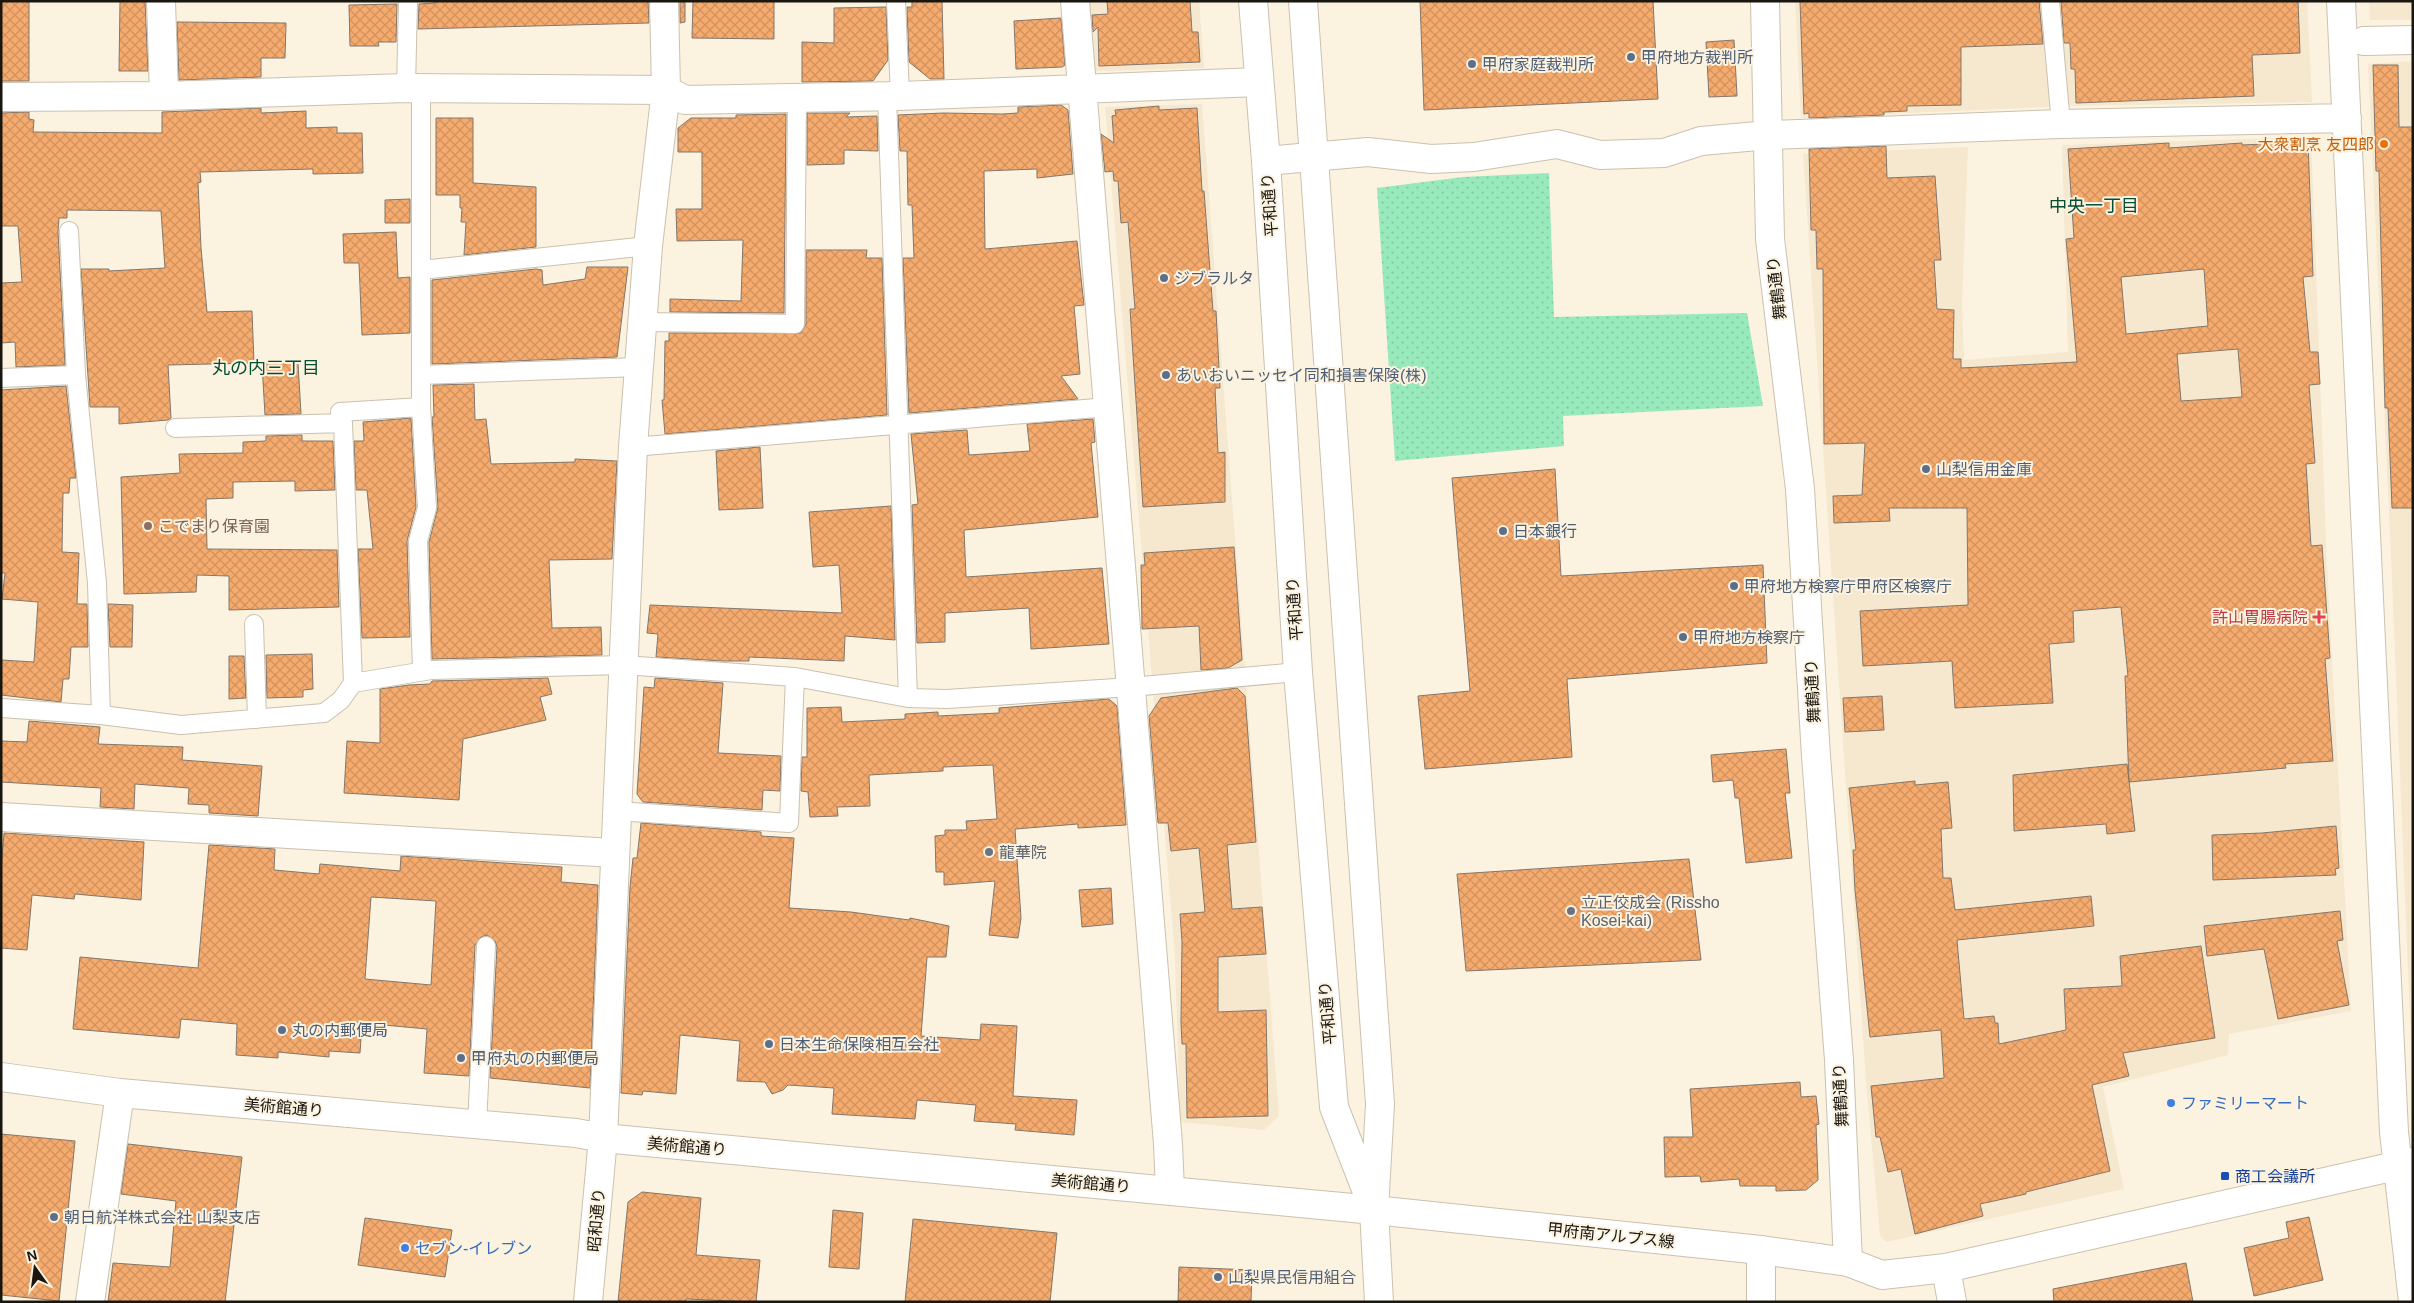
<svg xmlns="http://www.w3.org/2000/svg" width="2414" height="1303" font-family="Helvetica,'Noto Sans JP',sans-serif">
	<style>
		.built { fill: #f5e8cf }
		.park { fill: url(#park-dots) }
		.building { fill: url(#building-cross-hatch); stroke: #85766a; fill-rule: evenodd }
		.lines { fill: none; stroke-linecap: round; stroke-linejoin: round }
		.lane-casing { stroke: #cac1af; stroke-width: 20 }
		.street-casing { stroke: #cac1af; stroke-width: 30 }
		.secondary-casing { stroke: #cac1af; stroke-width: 30 }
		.primary-casing { stroke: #cac1af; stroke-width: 30 }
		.highway-casing { stroke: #cac1af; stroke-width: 30 }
		.lane { stroke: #fff; stroke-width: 18 }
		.street { stroke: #fff; stroke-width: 28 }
		.secondary { stroke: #fff; stroke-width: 28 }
		.primary { stroke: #fff; stroke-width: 28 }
		.highway { stroke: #fff; stroke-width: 28 }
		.service-dot { fill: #5c6f8a; stroke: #fbf2e0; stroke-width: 2 }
		.food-dot { fill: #e8710a; stroke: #fbf2e0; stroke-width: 2 }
		.education-dot { fill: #8d6e63; stroke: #fbf2e0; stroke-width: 2 }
		.health-dot { fill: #e0444e; stroke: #fbf2e0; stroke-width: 2 }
		.worship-dot { fill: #6b7280; stroke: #fbf2e0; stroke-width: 2 }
		.shop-dot { fill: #3f7fe0; stroke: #fbf2e0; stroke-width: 2 }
		.transit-dot { fill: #1a4fb4; stroke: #fbf2e0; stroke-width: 2 }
		.labels { text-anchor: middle; stroke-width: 4; stroke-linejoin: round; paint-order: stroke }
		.service-label { font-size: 16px; fill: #4e5e75; stroke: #fbf2e0; text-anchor: start }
		.food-label { font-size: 16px; fill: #c56008; stroke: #fbf2e0; text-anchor: end }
		.street-label { font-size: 16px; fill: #191610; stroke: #fbf2e0 }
		.education-label { font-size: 16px; fill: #785e54; stroke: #fbf2e0; text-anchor: start }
		.health-label { font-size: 16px; fill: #be3a42; stroke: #fbf2e0; text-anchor: end }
		.worship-label { font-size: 16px; fill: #5b616d; stroke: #fbf2e0; text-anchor: start }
		.shop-label { font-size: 16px; fill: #366cbe; stroke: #fbf2e0; text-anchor: start }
		.transit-label { font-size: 16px; fill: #164399; stroke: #fbf2e0; text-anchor: start }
		.neighbourhood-label { font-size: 18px; fill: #044e34; stroke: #fbf2e0 }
	</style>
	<defs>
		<pattern id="park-dots" width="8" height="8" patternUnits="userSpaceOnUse" patternTransform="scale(1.25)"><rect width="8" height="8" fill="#98eabc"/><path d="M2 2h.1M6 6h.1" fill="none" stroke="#82c8a1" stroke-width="1.8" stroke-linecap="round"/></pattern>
		<pattern id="building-cross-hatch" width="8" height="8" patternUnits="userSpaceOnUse" patternTransform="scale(1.25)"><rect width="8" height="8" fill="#f6ab6e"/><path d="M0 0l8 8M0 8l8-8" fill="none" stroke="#d2925e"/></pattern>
	</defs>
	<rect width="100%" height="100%" fill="#fbf2e0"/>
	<path class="built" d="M1086,1H1199L1204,68L1095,71L1091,63Z
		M1795,1H2307L2312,102L2067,106L1801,118Z
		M2369,1H2413V20H2370Z
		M2413,61V1092L2391,556L2368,64Z
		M1202,104L1279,1116L1264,1130L1180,1122L1175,957L1105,107Z
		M2311,137L2327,566L2351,1011L2229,1034L2228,1055L2103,1087L2124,1189L1886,1242L1880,1235L1866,1081L1803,154L1968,147L1962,304L1964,360L2068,352L2062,145Z"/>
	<path class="park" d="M1549,173L1554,317L1747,313L1763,406L1563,416L1564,446L1395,461L1377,188L1463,177Z"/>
	<path class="building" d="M1,1H29V81H1Z
		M120,1H145L148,71H119Z
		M435,1H648L649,23L418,29L419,4L435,3Z
		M680,1H685V22L680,23Z
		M693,1H774V39L692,38Z
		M912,1H942L944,79H930L909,62L907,7H912Z
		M1107,1H1190L1192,32H1198L1200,62L1099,66L1098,27L1093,32L1092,15L1108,14Z
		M1420,1H1653L1658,99L1424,110Z
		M1800,1H2039L2043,44L1961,47V105L1907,106V111L1884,112V115L1809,118V113L1804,114Z
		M2061,1H2298L2300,53L2252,55L2254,96L2076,103L2075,69H2071L2070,43H2064Z
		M397,4L396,42H378L379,46H350L349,5Z
		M886,7L888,60L873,81L802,82V42L834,43V8Z
		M1061,18L1065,65L1062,67L1016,69L1014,21Z
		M177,22L286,23L285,58H261V77L179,80Z
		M1734,40L1737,96L1709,97L1706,42Z
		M2373,65H2398L2399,127H2413V508H2392L2388,408H2385L2379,171H2376Z
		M1061,105L1068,110L1073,174L1037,178V169L984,171L985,249L1077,241L1084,305L1074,306L1080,374L1061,376L1078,399L909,413L903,258H914L912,205H908L907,151H900L898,115L943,113L1002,114L1018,113V107Z
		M1159,106V110L1197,108L1202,191H1204L1213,311H1216L1220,388H1215L1218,453L1225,452V502L1143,507L1130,309H1135L1128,222L1121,223L1118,181H1114L1113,171L1105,172L1101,134L1114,143L1112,116L1116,115L1115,110Z
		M261,108V113L306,111V128L337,127V133H362L363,173L313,174V169L200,172L201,182L198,183L201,248L207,312L252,311L254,363L168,365L171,418L168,420L119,424V407H90L81,269H109V271L165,268L161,211L67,210V218H59L58,232L65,365L16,367L15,342L1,343V283L22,282L18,226H1V113L29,112V119L34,120L33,132L162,133V112Z
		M807,113H850L846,117L877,116L878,151L844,150V164L807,165Z
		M786,114L784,313L670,312V299L741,301L743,240L677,241L676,209H702V152H678V128L691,118H736V115Z
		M436,118H473V183L536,187V247L464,255L466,222H461L462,208H460V195H436Z
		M2308,142L2313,276L2303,277L2310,352H2318L2320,384L2309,385L2315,463L2306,464L2311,546L2322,545L2330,658L2325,659L2333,761L2285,764L2286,768L2129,782L2125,676H2128L2121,607L2073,611L2074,642L2049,644L2053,703L1955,708L1952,661L1863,666L1860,611L1968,605L1967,508H1889L1890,521L1834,523L1833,496L1862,495L1865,443L1824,444L1823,269H1817L1816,230H1811L1809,149L1886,146L1887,178L1935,176L1941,260H1934L1937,309L1954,310L1953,359H1961V368L2077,362L2066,239L2074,238L2068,149L2169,143V148L2242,143V145ZM2204,269L2208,326L2126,334L2121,277ZM2238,349L2242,397L2181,401L2177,354Z
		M410,199V223H385V200Z
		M396,232L398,278L410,277V333L362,335L359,263H344L343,234Z
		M806,250H867L866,258H882L887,415L665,434L662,400H664L665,341H669V333H801L806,324Z
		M587,267H628L617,357L432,364V280L536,269L542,270L543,285L585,279Z
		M298,363L301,414L265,415L262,364Z
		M474,384L475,420L486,419L491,464L575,462V459L617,461L612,559L549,560L552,628L601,627L602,655L432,659L429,542L438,507L432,417H434L433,385Z
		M66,386L76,478H70L69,493H63L62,552L79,553L77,604H87L88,647H71L69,679H63L61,702L1,695V660L34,662L38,602L2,599L5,573H1V390Z
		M411,418L416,507L407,541L410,637L362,638L358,549H373L367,490H356L354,441H364L363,422Z
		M1093,419L1095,442L1091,443L1098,517L964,530L966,577L1102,568L1109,644L1031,649L1029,608L945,613V642L917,643L912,505L918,504L911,434L967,430L969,455L1030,451L1027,424Z
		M302,435V441H333L335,490L295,491V481L233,482V498L206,499L207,549L337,550L339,607L229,610V576L197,575L196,592L124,594L121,477L180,473L179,454L243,453V442L266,441V436Z
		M760,447L763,508L719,510L716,451Z
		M1555,469L1561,576L1763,565L1767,663L1567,679L1572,757L1425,769L1418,696L1470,691L1452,478Z
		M891,506L895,640L845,636L844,661L749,657V661H724L656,657L658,634L647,633L650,605L842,613L839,565L813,567L809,512Z
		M1234,547L1242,660L1228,668L1201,670L1199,626L1142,629L1141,565H1145L1144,553Z
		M108,604L133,605L132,647H110Z
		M312,654L313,689L303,690V697L267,698L266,655Z
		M229,656H244L246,698L229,699Z
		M548,678L552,694L540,697L546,720L463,739L459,800L344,793L347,741L380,743V689L409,685L430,684L432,681Z
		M655,678L723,683L718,753L781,756L780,791L763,790L762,810L643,802L637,794L644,687L654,688Z
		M1237,688L1245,696L1256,842L1227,845L1232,909L1262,907L1266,954L1218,957V1012L1266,1010L1268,1116L1187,1118L1186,1044H1182L1181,1023L1182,942L1180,914L1205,912L1199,848L1171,851L1168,823H1158L1149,716L1161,698Z
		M1882,696L1884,730L1845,732L1843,698Z
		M1109,699L1117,706L1126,825L1078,828V824L1015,829L1021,918L1018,938L989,935L995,881L944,885V872H936L935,836L945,835V830H967L966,821L997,819L993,765L943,767V771L869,775L870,806L837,807L838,816L810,817L808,792L801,791L802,757H807V708L841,707L842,722L905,719V714L938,712V716L999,713V708Z
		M29,721L100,727L98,744L183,747L182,760L262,766L258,816L209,813V805L188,804L189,788L135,784L134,809L100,807L101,788L1,782V741L27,742Z
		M1786,749L1790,793H1785L1792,858L1746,863L1739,798H1735L1733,780L1713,782L1711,755Z
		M2127,764L2135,831L2107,834L2106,824L2014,831L2013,775Z
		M1915,781V785L1948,782L1952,828L1941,829L1943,878H1951L1955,910L2091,896L2094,926L1957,940L1964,1019L1994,1016L1995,1023H1998L1999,1044L2066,1030L2064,989L2122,986L2120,956L2201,946L2215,1038L2123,1053L2129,1076L2092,1085L2110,1171L2026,1192V1194L1980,1204L1983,1216L1915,1234L1901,1169L1888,1172L1880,1137H1876L1871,1086L1944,1078L1941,1030L1870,1037L1855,890L1853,850H1856L1849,788Z
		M641,823L761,832V836L794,838L789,908L851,912L909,920L910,918L949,926L946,957H927L921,1036L980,1040L981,1024L1017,1026L1013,1096L1077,1100L1074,1135L1015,1130L1016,1124L974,1121L976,1105L917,1100L915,1119L832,1114L834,1088L788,1085L783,1090L772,1094L765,1082L737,1081L740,1041L680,1035L676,1094L643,1091L642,1095L621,1093L630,887L633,858H637Z
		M2336,826L2339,868L2335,869L2336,875L2213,880L2212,835L2262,833Z
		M4,833L144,842L141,900L75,894L74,899L32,895L27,950L1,948V870Z
		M209,845L275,849L274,870L319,874L320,864L400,871L401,856L562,867L561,882L598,885L590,1088L490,1078L497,947L495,941L487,935L481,937L475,945L469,1076L424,1073L427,1029L362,1023L360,1053L329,1051V1057L278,1052V1058L236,1055L237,1024L181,1019L179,1038L73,1029L80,957L198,968ZM371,897L436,901L431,985L365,979Z
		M1689,859L1701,960L1466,971L1457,874Z
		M1111,888L1113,924L1082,927L1079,890Z
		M2340,911L2343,940L2337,941L2349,1005L2278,1019L2264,949L2207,956L2204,926Z
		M1800,1082L1801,1097L1816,1096L1819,1124L1816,1125L1818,1180L1806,1190L1776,1191V1186H1740L1739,1179L1701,1182L1700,1176L1665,1177L1664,1137H1693L1690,1089Z
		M1,1134L75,1141L59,1301L1,1295Z
		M128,1144L242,1157L225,1302H108L113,1263L170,1267L176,1201L121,1194Z
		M642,1192L701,1198L696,1255L760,1260L756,1302L686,1299L685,1302H618L628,1202Z
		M833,1210L863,1213L859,1269L829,1267Z
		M2309,1217L2323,1280L2254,1296L2244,1248L2289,1238L2286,1222Z
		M365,1218L452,1230L445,1277L358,1265Z
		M913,1219L1057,1233L1050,1302H905Z
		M2186,1263L2193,1302H2054L2053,1289Z
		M1179,1267L1252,1270L1251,1302H1178Z"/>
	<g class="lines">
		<defs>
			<path id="lane" d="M896,1L900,96
				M2050,1L2061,124
				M406,88L408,1
				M421,89V407L427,508L418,541L422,671
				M887,96L908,698
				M69,231L76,375L97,583L101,715
				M421,270L648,246
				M643,322L795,324L797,97
				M421,375L639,367
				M1,378L76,375
				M343,423L353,683
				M175,428L343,423L340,412L421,407
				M633,447L1108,407
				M254,624L257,719
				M1,708L101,715L181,725L324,713L341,700L353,683L431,670L623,665L795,677L908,698L947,699L1131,687L1298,672
				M617,811L789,823L795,677
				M477,1124L486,946"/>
			<path id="street" d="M161,1L164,96
				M1075,1L1168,1144L1170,1190
				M2341,1L2394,1132L2413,1302
				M2364,41L2413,40
				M1,97L164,96L406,88L666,90L685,100L900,96L1259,82
				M1266,161L1368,152L1431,159L1474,157L1557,144L1600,155L1664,153L1701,141L1769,135L2061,124L2347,118
				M1,817L614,853
				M603,1138L633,447L648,246L666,90L664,1
				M1946,1268L1952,1302
				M90,1302L120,1093
				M1761,1302V1250"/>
			<path id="secondary" d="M1848,1262L1882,1275L1946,1268L2413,1162
				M588,1302L603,1138"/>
			<path id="primary" d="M1374,1210L1761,1250L1848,1262L1839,1060L1816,756L1800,489L1770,239L1765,1"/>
			<path id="highway" d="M1253,1L1266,161L1298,672L1334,1107L1371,1202
				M1303,1L1380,1104L1374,1210L1379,1302
				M1,1077L120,1093L576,1133L603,1138L1374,1210"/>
		</defs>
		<use href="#lane" class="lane-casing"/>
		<use href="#street" class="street-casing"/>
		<use href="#secondary" class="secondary-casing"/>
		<use href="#primary" class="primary-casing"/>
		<use href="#highway" class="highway-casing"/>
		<use href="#lane" class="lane"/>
		<use href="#street" class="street"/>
		<use href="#secondary" class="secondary"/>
		<use href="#primary" class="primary"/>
		<use href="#highway" class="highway"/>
	</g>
	<g class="service-dot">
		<circle cx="1631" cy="57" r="5"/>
		<circle cx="1472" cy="64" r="5"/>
		<circle cx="1164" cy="278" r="5"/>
		<circle cx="1166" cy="375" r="5"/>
		<circle cx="1926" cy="469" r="5"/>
		<circle cx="1503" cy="531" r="5"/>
		<circle cx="1734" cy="586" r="5"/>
		<circle cx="1683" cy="637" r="5"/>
		<circle cx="282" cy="1030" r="5"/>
		<circle cx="769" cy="1044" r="5"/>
		<circle cx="461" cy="1058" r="5"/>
		<circle cx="54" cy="1217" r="5"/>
		<circle cx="1218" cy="1277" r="5"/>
	</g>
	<circle class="food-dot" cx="2384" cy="144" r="5"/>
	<circle class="education-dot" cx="148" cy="526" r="5"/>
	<path class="health-dot" d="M2316.5 609.5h5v5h5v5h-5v5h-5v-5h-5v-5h5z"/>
	<g class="worship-dot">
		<circle cx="989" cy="852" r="5"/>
		<circle cx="1571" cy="911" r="5"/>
	</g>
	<g class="shop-dot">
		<circle cx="2171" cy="1103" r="5"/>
		<circle cx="405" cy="1248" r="5"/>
	</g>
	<rect class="transit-dot" x="2220" y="1171" width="10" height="10" rx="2.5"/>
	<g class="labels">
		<g class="service-label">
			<text x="1641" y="63">甲府地方裁判所</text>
			<text x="1482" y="70">甲府家庭裁判所</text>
			<text x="1174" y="284">ジブラルタ</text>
			<text x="1176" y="381">あいおいニッセイ同和損害保険(株)</text>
			<text x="1936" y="475">山梨信用金庫</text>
			<text x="1513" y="537">日本銀行</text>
			<text x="1744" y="592">甲府地方検察庁甲府区検察庁</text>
			<text x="1693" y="643">甲府地方検察庁</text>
			<text x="292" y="1036">丸の内郵便局</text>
			<text x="779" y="1050">日本生命保険相互会社</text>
			<text x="471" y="1064">甲府丸の内郵便局</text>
			<text x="64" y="1223">朝日航洋株式会社 山梨支店</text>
			<text x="1228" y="1283">山梨県民信用組合</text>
		</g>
		<g class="food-label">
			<text x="2374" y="150">大衆割烹 友四郎</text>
		</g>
		<g class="street-label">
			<text transform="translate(1269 205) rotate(-94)" y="6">平和通り</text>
			<text transform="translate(1776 288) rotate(-97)" y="6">舞鶴通り</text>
			<text transform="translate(1294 609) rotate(-94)" y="6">平和通り</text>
			<text transform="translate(1812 691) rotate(-93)" y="6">舞鶴通り</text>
			<text transform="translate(1327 1013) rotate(-95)" y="6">平和通り</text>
			<text transform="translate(1840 1095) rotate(-93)" y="6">舞鶴通り</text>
			<text transform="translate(284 1107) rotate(5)" y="6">美術館通り</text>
			<text transform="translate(687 1146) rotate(5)" y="6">美術館通り</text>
			<text transform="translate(1091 1183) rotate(5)" y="6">美術館通り</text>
			<text transform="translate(596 1220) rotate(-85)" y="6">昭和通り</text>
			<text transform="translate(1611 1235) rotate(6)" y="6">甲府南アルプス線</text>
		</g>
		<g class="education-label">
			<text x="158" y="532">こでまり保育園</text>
		</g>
		<g class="health-label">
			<text x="2308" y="623">許山胃腸病院</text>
		</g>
		<g class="worship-label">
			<text x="999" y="858">龍華院</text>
			<text x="1581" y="908">立正佼成会 (Rissho<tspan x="1581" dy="18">Kosei-kai)</tspan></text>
		</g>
		<g class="shop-label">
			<text x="2181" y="1109">ファミリーマート</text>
			<text x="415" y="1254">セブン-イレブン</text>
		</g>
		<g class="transit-label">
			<text x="2235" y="1182">商工会議所</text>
		</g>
		<g class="neighbourhood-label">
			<text x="2094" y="212">中央一丁目</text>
			<text x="266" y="374">丸の内三丁目</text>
		</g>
	</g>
	<rect width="2414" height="1303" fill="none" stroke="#191610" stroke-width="5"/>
	<g transform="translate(35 1268) rotate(346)" stroke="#fbf2e0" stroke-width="4" paint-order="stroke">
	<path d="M0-4L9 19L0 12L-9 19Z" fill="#191610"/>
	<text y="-8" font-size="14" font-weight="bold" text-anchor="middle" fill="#191610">N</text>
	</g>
</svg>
